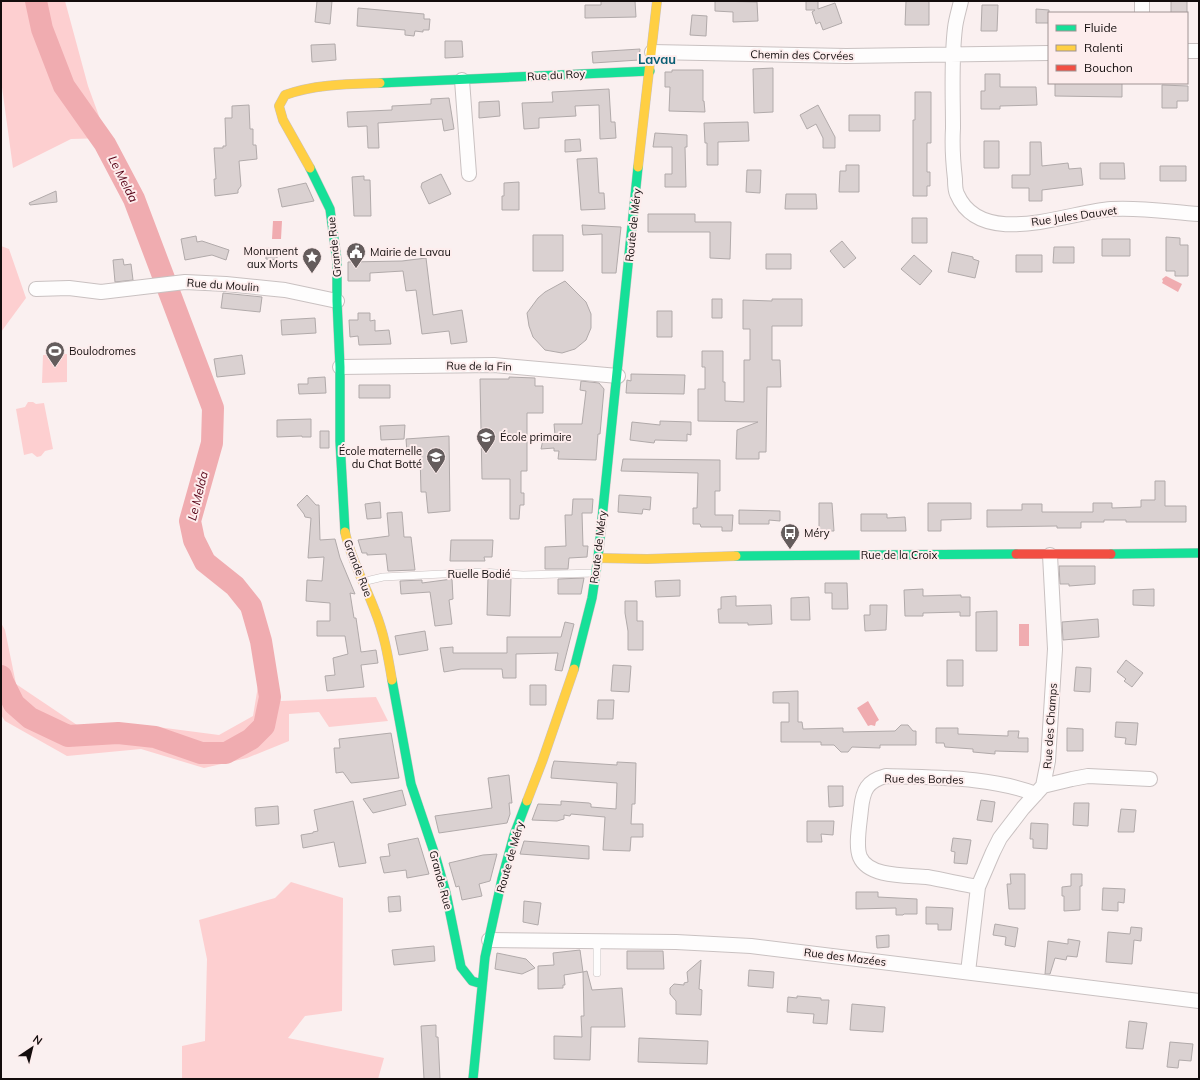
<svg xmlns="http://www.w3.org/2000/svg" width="1200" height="1080" font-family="Mulish,sans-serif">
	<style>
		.green { fill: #fdcfd0 }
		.water { fill: #f0acb0 }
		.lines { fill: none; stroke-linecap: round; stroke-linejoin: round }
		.river { stroke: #f0acb0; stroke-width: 22 }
		.building { fill: #dad1d1; stroke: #b1aaaa }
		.lane-casing { stroke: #c9c1c1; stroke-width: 8 }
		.street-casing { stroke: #c9c1c1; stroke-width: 16 }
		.fast-casing { stroke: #c9c1c1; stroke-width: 10 }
		.slow-casing { stroke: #c9c1c1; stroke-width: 10 }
		.jam-casing { stroke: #c9c1c1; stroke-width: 10 }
		.lane { stroke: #fefdfd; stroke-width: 7 }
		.street { stroke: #fefdfd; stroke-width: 14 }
		.fast { stroke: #16e098; stroke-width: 9 }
		.slow { stroke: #ffcf43; stroke-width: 9 }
		.jam { stroke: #f24e42; stroke-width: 9 }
		.labels { text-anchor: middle; stroke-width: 4; stroke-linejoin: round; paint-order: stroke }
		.street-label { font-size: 11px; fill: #130d0d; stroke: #fdeded }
		.poi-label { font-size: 11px; fill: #130d0d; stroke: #fdeded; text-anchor: start }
		.water-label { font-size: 12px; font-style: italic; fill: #570216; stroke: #fdeded }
		.quarter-label { font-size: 13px; font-weight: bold; fill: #085e74; stroke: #fdeded }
	</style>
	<rect width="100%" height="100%" fill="#faf0f0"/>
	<path class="green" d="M1,1H65L88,86L107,138L71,139L13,168L1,80Z
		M1,246L9,249L26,298L1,332Z
		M67,354V382L42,383L43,355Z
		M28,402H33L36,404L44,403L53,449L45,451L41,456L37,457L32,453L24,455L16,409L25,407Z
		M1,623L5,630L16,684L77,725H142L219,735L253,716L260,674L281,701L376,697L388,721L329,727L319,712L289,714V741L247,758L204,768L141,749L67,756L5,721L1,715Z
		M291,882L343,898L342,1011L305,1016L288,1038L384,1058L378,1079H182V1046L205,1041L207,959L199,920L275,898Z"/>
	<path class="water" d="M273,221H282L281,239H272Z
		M1166,276L1182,284L1178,292L1162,283L1163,281L1162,279Z
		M1019,624H1029V646H1019Z
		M868,701L879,720L876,722L875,726L871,725L868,726L857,708Z"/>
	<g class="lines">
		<path class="river" d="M1,676L3,682L14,704L30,718L68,736L118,733L155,737L201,753H226L251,739L264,726L270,697L261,641L251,606L235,586L205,562L194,540L190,521L212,443L213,408L134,199L105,144L64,86L42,29L36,1"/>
	</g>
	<path class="building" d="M317,1H332L330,24L315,22Z
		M601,1H635L636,17L585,18V5H601Z
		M715,1L757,2L758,21L733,22V12L715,11Z
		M806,1H818V9L835,3L842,23L823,30L820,22L816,24L812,12L815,10H806Z
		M906,1H929V25H905Z
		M1171,1H1187V13H1171Z
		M982,5H998L997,31H981Z
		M358,8L424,14V19H430L429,30H423V32L415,31L414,36L405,35V30L357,26Z
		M1036,9L1049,10V23H1036Z
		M692,15L707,16L706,36L690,35Z
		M445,41H462L463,57L445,58Z
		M335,44L336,60L312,62L311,45Z
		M640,49L639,60L593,63L592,52Z
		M773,68V112L754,113L753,69Z
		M672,70H703V101H704L705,112L669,111L670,87H665V72H672Z
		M985,74H1000V87H1036L1037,105L1000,106V109H981V91H985Z
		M1055,83H1122V97L1055,96Z
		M1162,85L1188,86V101H1177V108H1162Z
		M609,89L611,122H615L616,138L600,139L599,105L575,106L576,116L539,118V128L524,129L522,103L553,102L552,92Z
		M915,92H931V143H927V172H930V186H927V196H913V120H915Z
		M449,98L454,129L444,131L442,119L378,123L379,148H368L367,126L348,127L347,112L392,110V106L431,104V99Z
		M499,101L500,116L479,118V102Z
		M249,105L250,129H253V145H256L257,159L239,161L241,186L238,190V193L215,196L214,179H216L214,148H223V146H226L225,118H232V106Z
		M818,105L835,137V148H823V138L816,124L807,129L800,115Z
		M849,115H880V131H849Z
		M748,122L749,141L718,142V165H707V143H705L704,123Z
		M655,133L687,135V147H685L686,187H665V174H672V147H653Z
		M580,139L581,151L565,152V140Z
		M984,141H999V168H984Z
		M1030,142H1041L1042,166L1068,163L1069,169L1081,168L1083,185L1042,190V201H1029V188H1012V175H1030Z
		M597,158L599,193H604L605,209L581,210L577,159Z
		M1100,163H1124L1125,179H1100Z
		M846,165H859V192H839L840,171H846Z
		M1160,166H1186V181H1160Z
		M747,170H761L760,193L746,192Z
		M441,174L451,194L429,204L421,187L422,183Z
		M364,176V180H370L371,216H354L352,177Z
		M519,182V210H502V196H504V183Z
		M306,183L314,201L282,207L278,189Z
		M56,191L57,202L30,205L29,203Z
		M786,194H816L817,209H785Z
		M648,214H695V222H731L730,259L710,258V232H648Z
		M912,218H927V243H912Z
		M582,225L621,227L616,273H602V234L583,235Z
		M533,235H563V271H533Z
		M196,236L197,242L202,241L229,250L226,260L212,255L185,260L181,239Z
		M1166,237L1180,238V245H1188V276H1175V271H1166Z
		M1102,239H1130V256H1102Z
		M842,241L856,258L844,268L830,251Z
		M1054,247H1074V263H1053Z
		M266,248L277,249V260L266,259Z
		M952,252L973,257V259L979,261L975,278L948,272Z
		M766,254H791V269H766Z
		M914,255L932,271L920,285L901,269Z
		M1016,255H1042V272H1016Z
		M426,258L433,315L462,310L467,342L451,344L449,331L422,334L416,290L406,291L403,271L370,273V281H348V262L402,261Z
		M123,259L124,265L131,264L133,280L115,282L113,260Z
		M565,281L586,302L591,314V328L586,340L575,349L562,353L545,350L533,337L529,326L527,313L538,298L545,292Z
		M223,293L262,297L260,312L221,308Z
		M712,299H722V318H712Z
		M772,299H802V326H772V360H780L781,387H767L766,452H759V459H736L737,430L758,422L698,421V389H705V367H702V351H723V382H725V401L744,402V360H750V329H743V300L772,301Z
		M657,311H672V337H657Z
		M358,313H370V321L375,320V331L389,330L391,344L359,345L358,336L350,337L349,320H358Z
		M315,318L316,333L282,335L281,320Z
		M242,355L245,374L217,377L214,359Z
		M631,374L685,375L684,394L626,393L627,380L631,381Z
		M325,377L326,393L299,394L298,384H308V378Z
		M509,377L535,378V386H543V413H527V471H521V493H524V505H520L519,519H510V479H482L480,379H509Z
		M581,381L599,383L604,389L600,434H598L596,460L558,459L559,451H554V448L541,449L544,435H555L554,424H582L586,391L580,390Z
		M359,385H390V398H359Z
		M311,419V437H302V436L277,437V420Z
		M660,421L691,422V435L687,434V441L655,440L654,443L630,440L632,422L660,425Z
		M405,425L404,439L381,440L380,426Z
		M320,431H329V448H320Z
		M449,436L450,511L428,513L426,492H421L420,454L407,453L406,439Z
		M623,459L720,460V491H715V515H733L732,531H722V527H701L700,524H693V508H697L698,473L621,471Z
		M1155,481H1165V506H1186V522H1126V520H1104V522H1081V528H1057V526L987,527V510H1022V504H1042V512H1093V503H1112V508L1141,507V500H1155Z
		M307,495L316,505H319L320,540L335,539L340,558L355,594L350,593L354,618H356L361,652L376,650L378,663L361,665L364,687L327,691L325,676L335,675L333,658L348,654L345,636H317V621H330V603L306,601L307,580L322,581L324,557L308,558L311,518L305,517L304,514L297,505Z
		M619,495L651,497L650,510L643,509L642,514L618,512Z
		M573,499H593L592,513H582L583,546H588L587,557L569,558L568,569H545V547L566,546L565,515H572Z
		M380,502L381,518L367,519L365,504Z
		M819,503H832L834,531H819Z
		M928,503H971V519L941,520V531H928Z
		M739,510L780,511V521L769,520V524H739Z
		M402,512L404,537H411L415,570L388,571L386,554L367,555V553H362L358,540L389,536L387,513Z
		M861,514H887V518L905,517L906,531H861Z
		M451,540H493L492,557H484L485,561H450Z
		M1059,566H1095V584L1069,586V584H1060Z
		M488,577L511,579L510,616L487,615Z
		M584,578L581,594H558V579Z
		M452,579L453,599L449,600L452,624L435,626L430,592L401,594L400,581L422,580V583Z
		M680,580V596L656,597L655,581Z
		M825,583H847L848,609H832V593H825Z
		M923,589V596L961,595V597H970V616H960V612L923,613V616H905L904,590Z
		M1154,589V606L1133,605V590Z
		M736,596V606L771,605L772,624L748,625V623H719L718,609H721V597Z
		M809,597L810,620H791V598Z
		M625,601H637V621H643V650H628V631L625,613Z
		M870,605H887L886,630L865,631L864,615H870Z
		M997,611V651H976V612Z
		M1098,619L1099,637L1063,640L1062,622Z
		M565,622L574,624L562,671L555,670L558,653L516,654V678H503L502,669H461L444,672L440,648L453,647V653H507V637H561Z
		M425,631L428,650L399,655L395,636Z
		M947,660H963V686H947Z
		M1126,660L1143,673L1132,687L1124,681L1126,679L1117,672Z
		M613,665L631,666L629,692L611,691Z
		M1076,667L1091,668L1090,692L1074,691Z
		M530,685H546V705H530Z
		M798,691V722H802L803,729L843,728V732L895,731L901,725H908L913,731H916V745H880V748L852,747L848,752H841L834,745H821V742H781V722H789V703H773V692Z
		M598,700H614L613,719H597Z
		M1116,722L1138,723L1136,745L1125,744L1126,738L1115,737Z
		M936,728H958V734L1008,736V731H1019L1018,738H1028V752L995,751V754L973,752V749L945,747L944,743H936Z
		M1067,728L1083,729V751H1067Z
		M391,733L399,778L351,783L343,772L336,773L334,748H340L339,739Z
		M554,761L617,765V762L636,763L635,804H632L631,824H643V837H631L630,851L603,850L605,817L571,814L570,816L564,815V819L557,821L532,820L538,804L561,805V801L589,803L591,804V807L616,809L617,783L551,778L552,768Z
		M509,775L512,803H509L510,814L507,823L439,833L435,816L492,808L488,778Z
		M828,786H843V806L829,807Z
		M402,790L406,805L373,813L363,799Z
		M981,800L995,802L992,822L977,820Z
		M353,801L366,863L339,867L334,842L303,848L301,835L313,833V832L318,831L314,810Z
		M1074,803H1089L1088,826L1073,825Z
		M278,806L279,824L256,826L255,808Z
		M1121,809L1136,810L1134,832H1118Z
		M807,821H834L833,835L821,834L822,842H807Z
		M1031,823L1048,824L1047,849L1033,848V839H1030Z
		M418,838L429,874L407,878L406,870L384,873L380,857L390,856L388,844Z
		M953,838L971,840L967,864L954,863L955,852L951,851Z
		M524,841L589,846V859L520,854Z
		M497,854L490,881L479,884L482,896L462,900L459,886L456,887L449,863L483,855Z
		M1010,874H1025V909H1009L1007,884H1011Z
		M1071,874H1082V886H1080V910L1064,911V896H1062V887L1071,886Z
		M1103,888L1125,889L1124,903L1118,902V911L1102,910Z
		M856,892H878V897L917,899V914H904L903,915H896V908L856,909Z
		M400,896L401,911L389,912L388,897Z
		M524,901L541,903L538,925L523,922Z
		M926,907L953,908L951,930H938V924H926Z
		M995,924L1018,928L1015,947L1005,945L1006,937L993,935Z
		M1131,927L1142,928L1141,941L1134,940L1132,964L1106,962L1108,932L1130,934Z
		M889,935V947L877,948L876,936Z
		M1068,939L1080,941L1077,957L1067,956L1066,960L1055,958L1050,974H1045L1048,941L1068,944Z
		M434,946L435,961L394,965L392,950Z
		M580,950L583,972L587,971L592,990L622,988L625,1027H591L590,1060L554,1059V1036L582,1037L581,1016H584L583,972L564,975L565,985H563V988L538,989V966L554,965L553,953Z
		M627,951H663L664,969H627Z
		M497,953L526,959L535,968L522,974L495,969Z
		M701,960L699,989L702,990L701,1015L676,1014V1001L670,994V988L674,984L684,985V983L688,982L687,972Z
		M749,970L774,972L773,988L748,986Z
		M797,996L821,998V1000H829L827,1024L813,1023L814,1014L787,1012L788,997L797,998Z
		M852,1004L885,1007L883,1032L850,1030Z
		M1129,1021L1147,1023L1143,1049L1126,1048Z
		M436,1025V1037H438L440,1079H424L421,1026Z
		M639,1038L708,1041L707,1064L638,1062Z
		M1170,1042L1193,1044L1191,1061L1179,1060L1178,1068L1167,1067Z"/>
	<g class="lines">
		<defs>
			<path id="lane" d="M362,582L383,577L482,572L523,575L595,573
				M597,942V973"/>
			<path id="street" d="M961,1C959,10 956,19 955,28C951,61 953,95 953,128C952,145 953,162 955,179C955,184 955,190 957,194C981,250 1068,212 1111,209C1140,207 1170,212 1199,214
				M1142,1V13
				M1187,51H1199
				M652,52L846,56L1049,53
				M462,80L469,174
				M36,289L69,288L101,292L185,282L226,284L285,290L337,301
				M340,367L494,365L618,376
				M1043,786L1072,779L1088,776L1150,779
				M978,887C961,884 944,880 927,877C909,875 869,878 860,857C855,845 860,822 861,809C863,790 867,781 886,776C937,778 988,776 1036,794
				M489,940L676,942L751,946L1199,1001
				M968,972L978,887L993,852L1000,838L1023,808L1043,786L1048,761L1055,649L1050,555"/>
			<path id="fast" d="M380,83L650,71
				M310,168L330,209L337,261V301L340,367V441L345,532
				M1111,554L1199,553
				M736,556L1016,554
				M574,669L592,598L598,558L638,167
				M392,680L411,784L436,858L446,893L461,967L472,981L482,984
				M473,1079L485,957L502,879L514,835L527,801"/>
			<path id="slow" d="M638,167L657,1
				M310,168L283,120L279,106L285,95C315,84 349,84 380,83
				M345,532C351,560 365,584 375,611C384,633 388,656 392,680
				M598,558L647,559L736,556
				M527,801L542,762L574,669"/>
			<path id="jam" d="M1016,554H1111"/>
		</defs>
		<use href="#lane" class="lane-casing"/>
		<use href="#street" class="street-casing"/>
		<use href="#fast" class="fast-casing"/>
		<use href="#slow" class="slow-casing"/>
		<use href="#jam" class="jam-casing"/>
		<use href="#lane" class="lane"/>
		<use href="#street" class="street"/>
		<use href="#fast" class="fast"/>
		<use href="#slow" class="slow"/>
		<use href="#jam" class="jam"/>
	</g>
	<defs>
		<symbol id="civic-pin" viewBox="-11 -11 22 30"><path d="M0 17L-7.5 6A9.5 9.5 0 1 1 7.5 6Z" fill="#645c5c" stroke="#fdeded"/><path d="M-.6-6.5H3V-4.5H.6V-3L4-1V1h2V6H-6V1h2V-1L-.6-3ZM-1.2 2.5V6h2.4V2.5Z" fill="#fff"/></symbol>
		<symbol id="sight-pin" viewBox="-11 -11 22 30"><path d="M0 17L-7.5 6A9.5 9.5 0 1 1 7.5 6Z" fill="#645c5c" stroke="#fdeded"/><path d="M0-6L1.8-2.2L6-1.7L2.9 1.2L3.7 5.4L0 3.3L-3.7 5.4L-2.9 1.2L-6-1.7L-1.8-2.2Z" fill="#fff"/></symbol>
		<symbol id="stadium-pin" viewBox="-11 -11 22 30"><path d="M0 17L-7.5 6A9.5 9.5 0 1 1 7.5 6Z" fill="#645c5c" stroke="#fdeded"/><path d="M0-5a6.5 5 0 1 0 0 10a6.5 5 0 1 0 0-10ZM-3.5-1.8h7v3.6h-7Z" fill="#fff"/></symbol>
		<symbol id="school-pin" viewBox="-11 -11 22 30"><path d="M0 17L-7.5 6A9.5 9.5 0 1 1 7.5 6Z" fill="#645c5c" stroke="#fdeded"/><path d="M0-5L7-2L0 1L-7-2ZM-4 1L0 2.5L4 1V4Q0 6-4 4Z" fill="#fff"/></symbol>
		<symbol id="bus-pin" viewBox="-11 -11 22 30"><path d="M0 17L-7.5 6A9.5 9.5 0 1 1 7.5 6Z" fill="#645c5c" stroke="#fdeded"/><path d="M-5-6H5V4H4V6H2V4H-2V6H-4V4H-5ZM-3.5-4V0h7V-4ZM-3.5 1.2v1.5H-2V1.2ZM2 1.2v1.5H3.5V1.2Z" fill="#fff"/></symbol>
	</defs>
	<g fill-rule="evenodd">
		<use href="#civic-pin" x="345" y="241" width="22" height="30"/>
		<use href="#sight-pin" x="301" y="246" width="22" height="30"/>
		<use href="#stadium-pin" x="44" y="340" width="22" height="30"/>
		<use href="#school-pin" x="475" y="426" width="22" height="30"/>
		<use href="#school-pin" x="425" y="446" width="22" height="30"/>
		<use href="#bus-pin" x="779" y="522" width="22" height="30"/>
	</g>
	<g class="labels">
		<g class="street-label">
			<text transform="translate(802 55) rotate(1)" y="4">Chemin des Corvées</text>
			<text transform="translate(556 75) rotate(-3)" y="4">Rue du Roy</text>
			<text transform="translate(1074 216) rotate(-8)" y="4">Rue Jules Dauvet</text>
			<text transform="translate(633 225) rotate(-84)" y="4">Route de Méry</text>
			<text transform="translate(334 247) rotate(-96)" y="4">Grande Rue</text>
			<text transform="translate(223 285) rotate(4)" y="4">Rue du Moulin</text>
			<text transform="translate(479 366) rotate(1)" y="4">Rue de la Fin</text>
			<text transform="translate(598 547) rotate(-83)" y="4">Route de Méry</text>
			<text x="899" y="559">Rue de la Croix</text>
			<text transform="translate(358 568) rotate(69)" y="4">Grande Rue</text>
			<text x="479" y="578">Ruelle Bodié</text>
			<text transform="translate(1050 726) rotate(-86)" y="4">Rue des Champs</text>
			<text transform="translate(924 779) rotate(1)" y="4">Rue des Bordes</text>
			<text transform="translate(510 857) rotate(-74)" y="4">Route de Méry</text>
			<text transform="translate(441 880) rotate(75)" y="4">Grande Rue</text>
			<text transform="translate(845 957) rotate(7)" y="4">Rue des Mazées</text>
		</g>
		<g class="poi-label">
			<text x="298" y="255" text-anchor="end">Monument<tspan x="298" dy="13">aux Morts</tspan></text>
			<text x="370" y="256">Mairie de Lavau</text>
			<text x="69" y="355">Boulodromes</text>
			<text x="500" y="441">École primaire</text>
			<text x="422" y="455" text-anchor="end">École maternelle<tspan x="422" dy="13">du Chat Botté</tspan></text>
			<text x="804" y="537">Méry</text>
		</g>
		<g class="water-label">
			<text transform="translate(123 179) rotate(63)" y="4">Le Melda</text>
			<text transform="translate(198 496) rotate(-76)" y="4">Le Melda</text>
		</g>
		<g class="quarter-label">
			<text x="657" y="64">Lavau</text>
		</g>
	</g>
	<rect width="1200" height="1080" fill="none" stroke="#130d0d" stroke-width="4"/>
	<rect x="1048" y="12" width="140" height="72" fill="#fdeded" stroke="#9f9393"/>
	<rect x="1056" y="25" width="20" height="6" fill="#16e098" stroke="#9f9393"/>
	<text x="1084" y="32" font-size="12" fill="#130d0d">Fluide</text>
	<rect x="1056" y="45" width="20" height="6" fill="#ffcf43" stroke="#9f9393"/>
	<text x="1084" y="52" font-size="12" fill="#130d0d">Ralenti</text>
	<rect x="1056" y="65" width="20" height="6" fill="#f24e42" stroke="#9f9393"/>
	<text x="1084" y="72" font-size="12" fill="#130d0d">Bouchon</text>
	<g transform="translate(32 1048) rotate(35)" stroke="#fdeded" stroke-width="3" paint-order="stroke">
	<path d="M0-3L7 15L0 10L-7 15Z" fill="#130d0d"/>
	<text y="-6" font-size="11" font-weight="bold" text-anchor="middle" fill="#130d0d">N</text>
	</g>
</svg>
